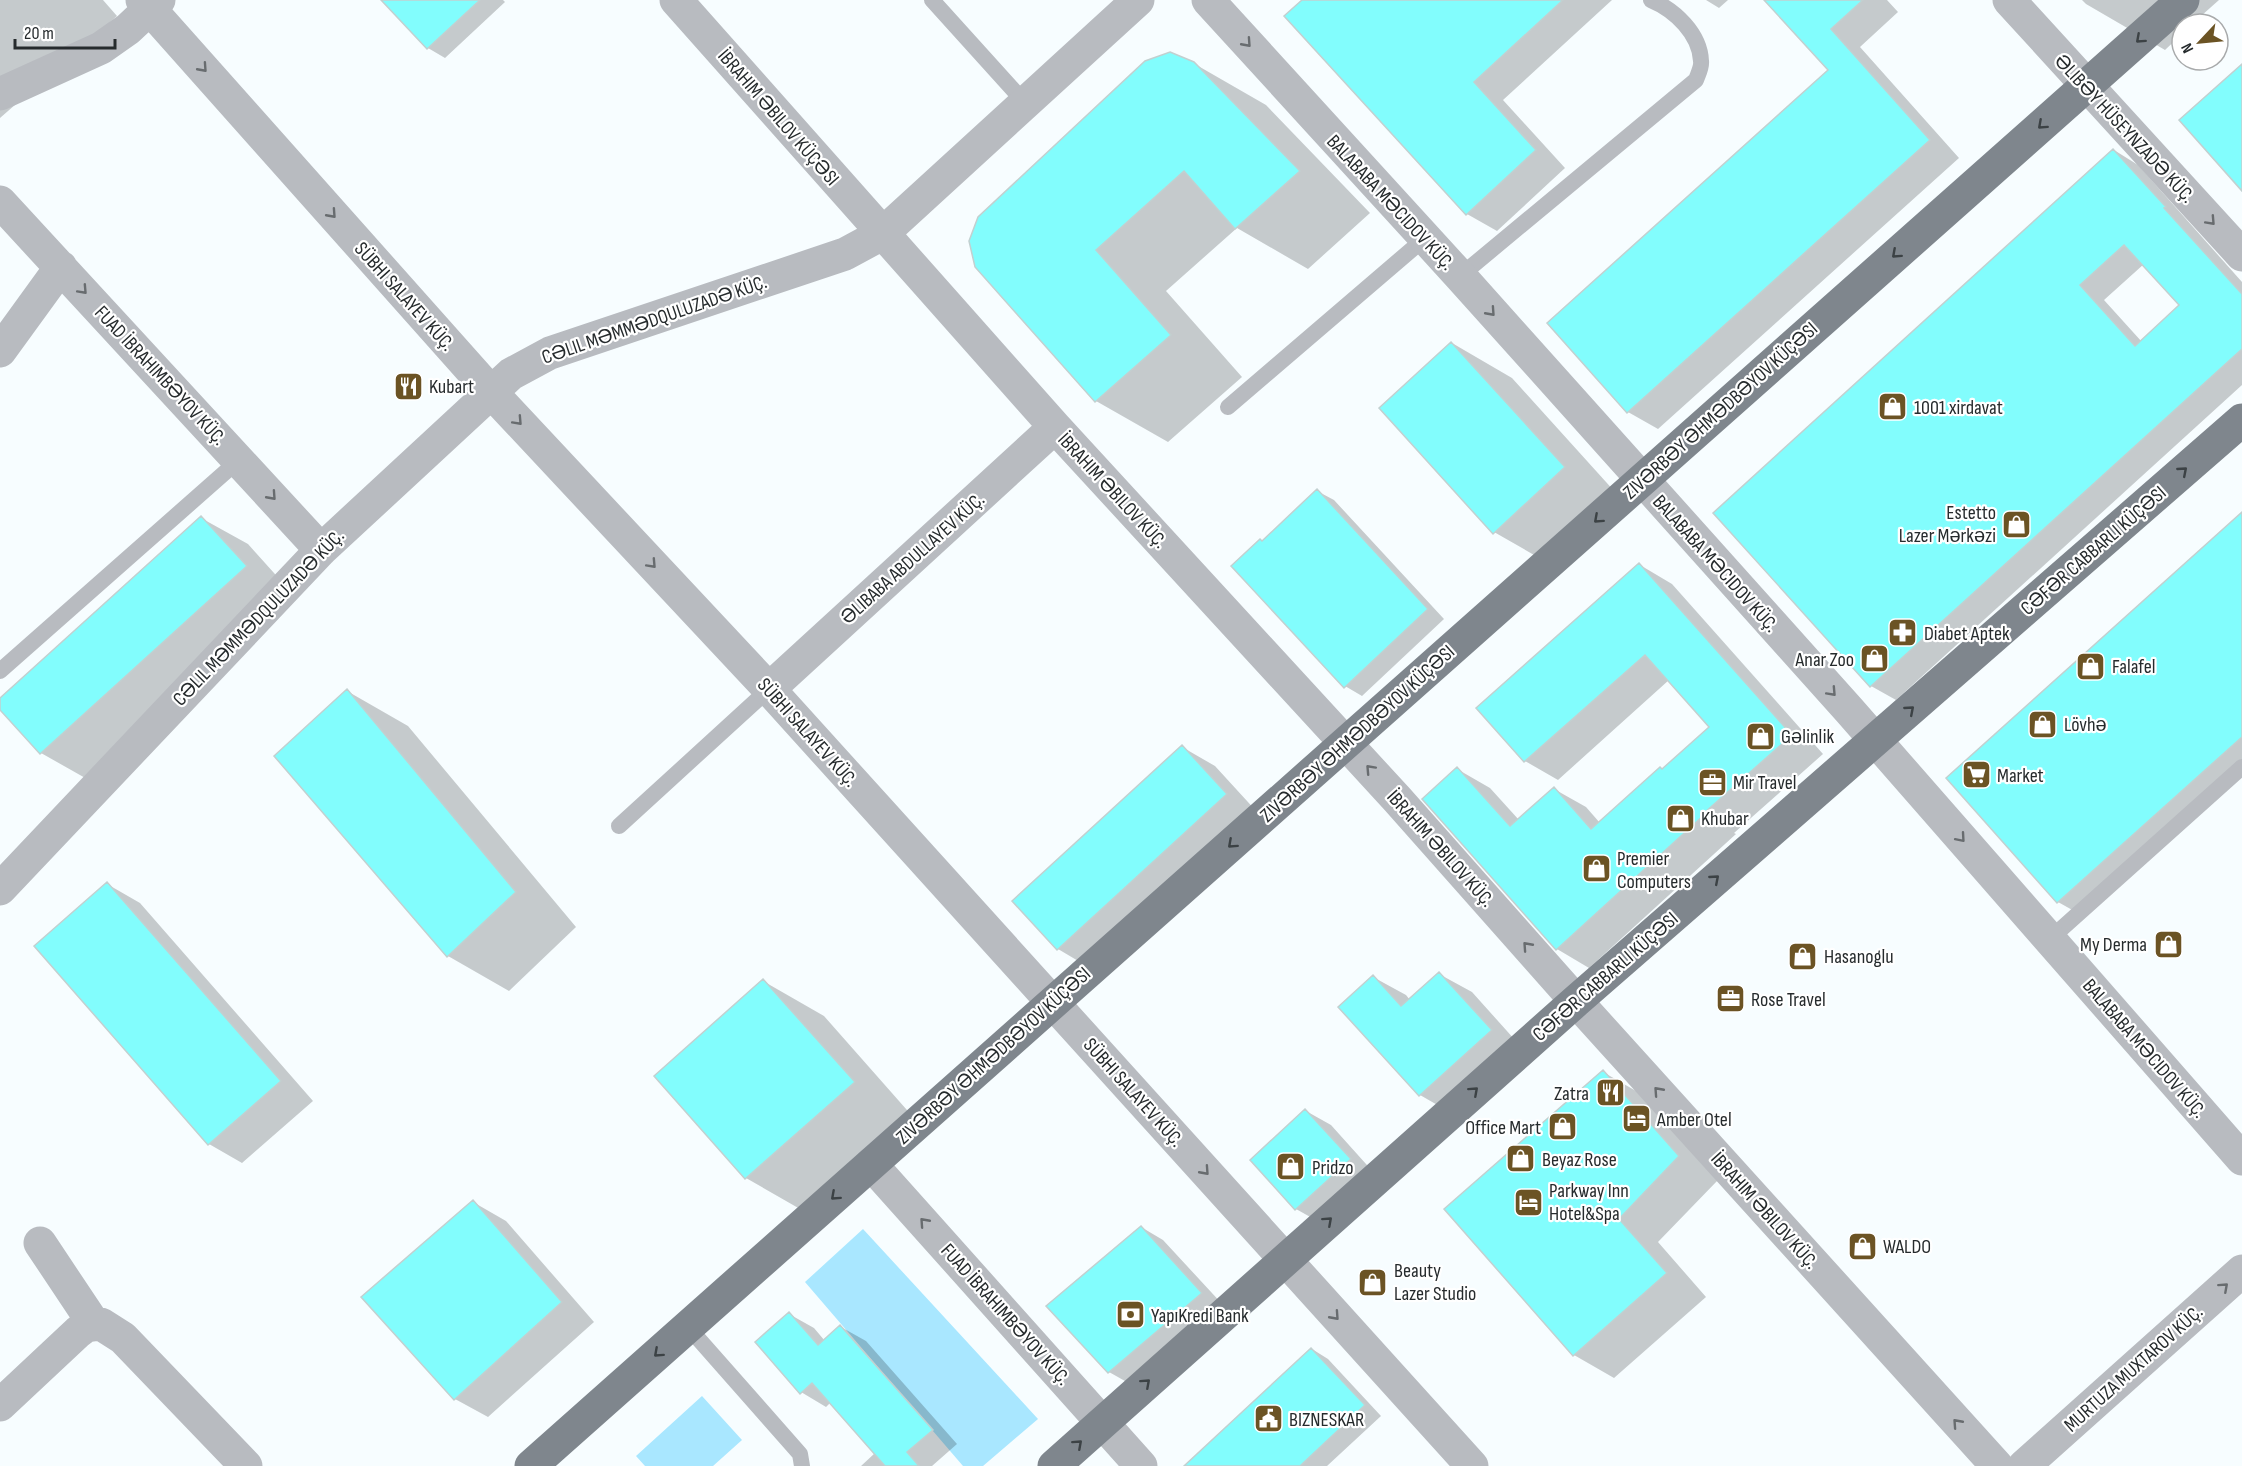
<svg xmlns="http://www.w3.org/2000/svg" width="2242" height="1466" font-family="'Sofia Sans Condensed',sans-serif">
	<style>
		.green { fill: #a9e7ff }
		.shadow { fill: #0003; fill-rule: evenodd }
		.building { fill: #82fdfd; stroke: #c2d0d0; stroke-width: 1.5; fill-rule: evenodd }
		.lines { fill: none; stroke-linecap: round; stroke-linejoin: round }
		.lane { stroke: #b8bbc0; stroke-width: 16 }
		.street { stroke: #b8bbc0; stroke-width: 33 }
		.primary { stroke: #7f868d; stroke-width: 33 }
		.oneway { stroke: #3c4245 }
		.oneway2 { stroke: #686c6f }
		.labels { text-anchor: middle; stroke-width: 4.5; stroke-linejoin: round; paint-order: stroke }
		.street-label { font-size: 20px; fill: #262b2d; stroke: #fff }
		.poi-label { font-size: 20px; fill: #262b2d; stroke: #fff; text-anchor: start }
	</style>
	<rect width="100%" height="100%" fill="#f7fdff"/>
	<path class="green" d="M863,1229L1038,1419L983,1466H963L805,1282Z
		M702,1396L742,1440L713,1466H645L636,1456Z"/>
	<path class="shadow" d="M0,0H103L117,16L0,118Z
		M383,0H503L505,2L445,58L428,48Z
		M1304,0H1612L1503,100L1565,168L1497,231L1467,214Z
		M1706,0H1728L1719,8Z
		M1766,0H1887L1898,12L1860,47L1959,158L1658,429L1628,412L1830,70Z
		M2082,0H2219L2192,24H2182V34L2165,50L2086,4Z
		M1193,63L1266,105L1370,213L1308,269L1237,228L1166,291L1242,377L1168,442L1096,401L976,266Z
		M2114,150L2138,165L2242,282V385L1896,700L1871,686L1715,513ZM2144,264L2181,306L2142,342L2104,300Z
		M1452,343L1512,378L1625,503L1555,567L1494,532Z
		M1317,491L1334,500L1444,619L1362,696L1345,686L1263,542Z
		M2242,514V773L2083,916L2058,902L1948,778Z
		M201,518L248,544L292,593L87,779L41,753L0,708V700Z
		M1640,565L1672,584L1823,754L1734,833L1736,834L1589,968L1557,949L1457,769L1490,788L1519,820L1554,789L1586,807L1600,823L1711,727L1669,680L1558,780L1525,761Z
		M347,691L408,726L576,927L509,991L448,956Z
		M1182,747L1215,766L1258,813L1090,968L1058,949Z
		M107,884L140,903L313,1101L242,1163L209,1144Z
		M1439,974L1472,992L1524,1050L1453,1114L1420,1095L1340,1007L1373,977L1406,995L1410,1000Z
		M763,981L824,1016L914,1118L807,1213L746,1178L656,1076Z
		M1603,1072L1643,1095L1718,1180L1658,1242L1706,1297L1614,1378L1574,1355L1446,1210Z
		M1306,1111L1331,1125L1375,1174L1321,1223L1296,1209Z
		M473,1202L506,1221L594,1322L488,1417L455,1399Z
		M1141,1227L1163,1240L1224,1306L1132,1385L1109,1372L1048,1306Z
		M789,1314L814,1328L825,1341L841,1327L866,1341L957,1444L932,1466H861L875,1453L831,1402L826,1407L801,1392Z
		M1312,1349L1328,1359L1381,1416L1327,1466H1198Z"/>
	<path class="building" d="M381,0H480L427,49Z
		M1302,0H1563L1474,82L1536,150L1466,215L1284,16Z
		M1764,0H1863L1831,29L1930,140L1627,413L1547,323L1828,70Z
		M1170,52L1194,62L1300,171L1235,229L1184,171L1096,250L1171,335L1095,402L975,267L969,241L978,217L1145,61Z
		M2242,64V191L2179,120Z
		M2113,149L2166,207L2164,208L2242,294V349L1870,687L1713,513ZM2124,245L2179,305L2135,346L2080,285Z
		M1451,342L1565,467L1493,534L1379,408Z
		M1317,489L1428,609L1344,688L1231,566L1260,539L1262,541Z
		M2242,512V737L2057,903L1946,778Z
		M201,516L247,566L40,754L0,710V698Z
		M1639,563L1792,735L1703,814L1704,815L1556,950L1422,799L1457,767L1510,826L1554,787L1591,829L1660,767L1662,769L1709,727L1645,655L1524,762L1476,708Z
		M347,689L516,892L447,957L274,756Z
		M1182,745L1227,794L1057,950L1012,901Z
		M107,882L281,1081L208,1145L34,946Z
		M1439,972L1492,1030L1419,1096L1338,1007L1373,975L1401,1006Z
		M763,979L855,1082L745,1179L654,1076Z
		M1603,1070L1679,1156L1619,1219L1667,1273L1573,1356L1444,1209Z
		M1305,1109L1351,1159L1295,1210L1250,1160Z
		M473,1200L562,1302L454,1400L361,1297Z
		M1141,1226L1202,1293L1108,1373L1046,1306Z
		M789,1312L818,1345L840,1325L933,1430L907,1452L919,1466H885L812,1383L800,1394L755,1342Z
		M1311,1348L1365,1405L1300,1466H1184Z"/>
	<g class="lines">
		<path class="lane" d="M932,0L1026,104
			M1460,276L1696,80C1698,74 1702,67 1701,61C1700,34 1675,10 1651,0
			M1228,407L1424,239
			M0,671L239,460
			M619,826L769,689
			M2050,939L2242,767
			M688,1327L800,1454L802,1466"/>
		<path class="street" d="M142,0L490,391L769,689L1472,1466
			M676,0L1055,427L1397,799L1576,1001L1997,1466
			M1208,0L1460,276L1849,710L2242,1159
			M2009,0L2242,255
			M0,94L101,48L128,29L159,0
			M0,202L321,550
			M0,351L61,267
			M769,689L1055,427
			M0,889L321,550L511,374L550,353L845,254L882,234L1138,0
			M871,1164L1141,1466
			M40,1243L94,1324
			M0,1405L78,1332L86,1326L101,1324L123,1338L246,1466
			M2024,1466L2242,1271"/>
		<path class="primary" d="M531,1466L2183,0
			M1054,1466L1576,1001L2242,420"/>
	</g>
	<defs><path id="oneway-chevron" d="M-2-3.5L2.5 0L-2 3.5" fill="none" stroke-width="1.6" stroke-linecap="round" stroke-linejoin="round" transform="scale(1.5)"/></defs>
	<g class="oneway">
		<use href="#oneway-chevron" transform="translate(2140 39) rotate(138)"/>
		<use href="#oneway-chevron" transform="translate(2042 125) rotate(138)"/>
		<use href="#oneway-chevron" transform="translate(1896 254) rotate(138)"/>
		<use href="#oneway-chevron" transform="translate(2183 471) rotate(-41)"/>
		<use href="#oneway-chevron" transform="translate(1598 519) rotate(138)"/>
		<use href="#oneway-chevron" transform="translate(1910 710) rotate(-41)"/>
		<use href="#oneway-chevron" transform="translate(1232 844) rotate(138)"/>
		<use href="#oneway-chevron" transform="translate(1715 879) rotate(-41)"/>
		<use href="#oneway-chevron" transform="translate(1474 1091) rotate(-42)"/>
		<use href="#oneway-chevron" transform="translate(835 1196) rotate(138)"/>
		<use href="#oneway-chevron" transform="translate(1328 1221) rotate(-42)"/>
		<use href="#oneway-chevron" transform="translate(658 1353) rotate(138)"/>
		<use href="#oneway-chevron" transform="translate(1146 1383) rotate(-42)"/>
		<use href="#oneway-chevron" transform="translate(1078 1444) rotate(-42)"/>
	</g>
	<g class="oneway2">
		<use href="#oneway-chevron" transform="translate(1247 43) rotate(48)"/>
		<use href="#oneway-chevron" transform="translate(203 68) rotate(48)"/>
		<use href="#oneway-chevron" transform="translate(332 214) rotate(48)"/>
		<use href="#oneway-chevron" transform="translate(2211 221) rotate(47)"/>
		<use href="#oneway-chevron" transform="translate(83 290) rotate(47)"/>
		<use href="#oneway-chevron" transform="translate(1491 312) rotate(48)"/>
		<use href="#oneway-chevron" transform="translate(518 421) rotate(47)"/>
		<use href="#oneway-chevron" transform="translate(272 496) rotate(48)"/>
		<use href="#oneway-chevron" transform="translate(652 564) rotate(47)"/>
		<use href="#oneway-chevron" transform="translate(1832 692) rotate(47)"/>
		<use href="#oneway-chevron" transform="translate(1370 769) rotate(-133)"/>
		<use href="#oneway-chevron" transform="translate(1961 838) rotate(49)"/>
		<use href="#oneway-chevron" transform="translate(1527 946) rotate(-132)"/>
		<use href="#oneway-chevron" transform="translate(1658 1091) rotate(-132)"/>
		<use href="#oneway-chevron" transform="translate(1205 1171) rotate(48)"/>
		<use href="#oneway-chevron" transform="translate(924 1222) rotate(-132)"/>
		<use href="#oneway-chevron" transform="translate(2224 1287) rotate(-42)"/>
		<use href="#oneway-chevron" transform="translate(1335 1316) rotate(48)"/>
		<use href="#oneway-chevron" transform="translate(1957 1423) rotate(-132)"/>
	</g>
	<defs>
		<symbol id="restaurant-square" viewBox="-11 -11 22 22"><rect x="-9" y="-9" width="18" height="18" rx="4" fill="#6b5324" stroke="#fff"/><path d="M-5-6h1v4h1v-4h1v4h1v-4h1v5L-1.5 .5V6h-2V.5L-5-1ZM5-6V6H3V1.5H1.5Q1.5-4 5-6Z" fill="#fff"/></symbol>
		<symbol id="shop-square" viewBox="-11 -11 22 22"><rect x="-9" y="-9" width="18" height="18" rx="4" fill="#6b5324" stroke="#fff"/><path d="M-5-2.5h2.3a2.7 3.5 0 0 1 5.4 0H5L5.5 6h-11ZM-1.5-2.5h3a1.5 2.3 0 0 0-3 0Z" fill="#fff"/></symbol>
		<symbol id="pharmacy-square" viewBox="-11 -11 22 22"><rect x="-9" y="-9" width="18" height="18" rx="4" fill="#6b5324" stroke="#fff"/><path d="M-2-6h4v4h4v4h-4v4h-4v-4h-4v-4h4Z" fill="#fff"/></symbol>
		<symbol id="supermarket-square" viewBox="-11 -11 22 22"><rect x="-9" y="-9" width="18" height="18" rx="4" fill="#6b5324" stroke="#fff"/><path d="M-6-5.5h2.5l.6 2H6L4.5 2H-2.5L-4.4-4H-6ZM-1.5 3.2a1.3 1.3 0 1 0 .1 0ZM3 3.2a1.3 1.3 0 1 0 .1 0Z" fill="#fff"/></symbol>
		<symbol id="office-square" viewBox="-11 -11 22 22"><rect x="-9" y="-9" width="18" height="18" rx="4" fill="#6b5324" stroke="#fff"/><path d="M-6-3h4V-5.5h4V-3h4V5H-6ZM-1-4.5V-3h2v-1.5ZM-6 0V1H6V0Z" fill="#fff"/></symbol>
		<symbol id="hotel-square" viewBox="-11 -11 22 22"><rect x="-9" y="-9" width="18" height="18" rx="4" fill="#6b5324" stroke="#fff"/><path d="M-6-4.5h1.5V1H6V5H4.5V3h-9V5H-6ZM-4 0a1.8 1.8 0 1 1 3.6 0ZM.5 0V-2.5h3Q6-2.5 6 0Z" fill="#fff"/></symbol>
		<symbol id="bank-square" viewBox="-11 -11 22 22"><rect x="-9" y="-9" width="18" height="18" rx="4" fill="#6b5324" stroke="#fff"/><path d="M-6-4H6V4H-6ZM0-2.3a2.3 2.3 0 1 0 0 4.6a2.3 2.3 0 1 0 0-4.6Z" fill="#fff"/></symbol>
		<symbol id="civic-square" viewBox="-11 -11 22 22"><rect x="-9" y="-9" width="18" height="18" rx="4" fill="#6b5324" stroke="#fff"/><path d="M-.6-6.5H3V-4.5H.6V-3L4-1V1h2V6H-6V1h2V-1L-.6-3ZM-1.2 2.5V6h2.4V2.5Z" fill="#fff"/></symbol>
	</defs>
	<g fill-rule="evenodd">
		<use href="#restaurant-square" x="392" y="370" width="33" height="33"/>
		<use href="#shop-square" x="1876" y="390" width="33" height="33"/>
		<use href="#shop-square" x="2000" y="508" width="33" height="33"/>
		<use href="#pharmacy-square" x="1886" y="616" width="33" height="33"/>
		<use href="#shop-square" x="1858" y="642" width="33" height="33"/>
		<use href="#shop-square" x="2074" y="650" width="33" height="33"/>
		<use href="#shop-square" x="2026" y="708" width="33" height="33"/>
		<use href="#shop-square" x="1744" y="720" width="33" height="33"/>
		<use href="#supermarket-square" x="1960" y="758" width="33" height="33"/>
		<use href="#office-square" x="1696" y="766" width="33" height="33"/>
		<use href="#shop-square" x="1664" y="802" width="33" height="33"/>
		<use href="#shop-square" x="1580" y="852" width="33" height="33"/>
		<use href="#shop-square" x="2152" y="928" width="33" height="33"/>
		<use href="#shop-square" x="1786" y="940" width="33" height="33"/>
		<use href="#office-square" x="1714" y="982" width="33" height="33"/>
		<use href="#restaurant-square" x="1594" y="1076" width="33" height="33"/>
		<use href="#hotel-square" x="1620" y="1102" width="33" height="33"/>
		<use href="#shop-square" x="1546" y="1110" width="33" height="33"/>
		<use href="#shop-square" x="1504" y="1142" width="33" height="33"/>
		<use href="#shop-square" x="1274" y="1150" width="33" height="33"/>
		<use href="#hotel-square" x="1512" y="1186" width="33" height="33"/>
		<use href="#shop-square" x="1846" y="1230" width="33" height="33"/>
		<use href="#shop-square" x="1356" y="1266" width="33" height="33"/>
		<use href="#bank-square" x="1114" y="1298" width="33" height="33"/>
		<use href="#civic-square" x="1252" y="1402" width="33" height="33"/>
	</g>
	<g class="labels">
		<g class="street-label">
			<text transform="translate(779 117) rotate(49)" y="7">İBRAHIM ƏBILOV KÜÇƏSI</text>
			<text transform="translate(2125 128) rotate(47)" y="7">ƏLIBƏY HÜSEYNZADƏ KÜÇ.</text>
			<text transform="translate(1391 202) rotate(47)" y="7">BALABABA MƏCIDOV KÜÇ.</text>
			<text transform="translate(405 296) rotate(48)" y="7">SÜBHI SALAYEV KÜÇ.</text>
			<text transform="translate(654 319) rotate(-19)" y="7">CƏLIL MƏMMƏDQULUZADƏ KÜÇ.</text>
			<text transform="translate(161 375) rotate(47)" y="7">FUAD İBRAHIMBƏYOV KÜÇ.</text>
			<text transform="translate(1720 410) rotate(-42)" y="7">ZIVƏRBƏY ƏHMƏDBƏYOV KÜÇƏSI</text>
			<text transform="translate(1113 490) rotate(47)" y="7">İBRAHIM ƏBILOV KÜÇ.</text>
			<text transform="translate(2093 550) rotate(-41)" y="7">CƏFƏR CABBARLI KÜÇƏSI</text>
			<text transform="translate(912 558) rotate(-42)" y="7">ƏLIBABA ABDULLAYEV KÜÇ.</text>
			<text transform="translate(1716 563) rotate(48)" y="7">BALABABA MƏCIDOV KÜÇ.</text>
			<text transform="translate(258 617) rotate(-46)" y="7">CƏLIL MƏMMƏDQULUZADƏ KÜÇ.</text>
			<text transform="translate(808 732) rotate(48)" y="7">SÜBHI SALAYEV KÜÇ.</text>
			<text transform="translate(1357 733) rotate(-42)" y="7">ZIVƏRBƏY ƏHMƏDBƏYOV KÜÇƏSI</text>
			<text transform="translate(1441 848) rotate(48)" y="7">İBRAHIM ƏBILOV KÜÇ.</text>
			<text transform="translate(1605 976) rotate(-41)" y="7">CƏFƏR CABBARLI KÜÇƏSI</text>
			<text transform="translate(2145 1048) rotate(49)" y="7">BALABABA MƏCIDOV KÜÇ.</text>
			<text transform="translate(993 1055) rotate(-42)" y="7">ZIVƏRBƏY ƏHMƏDBƏYOV KÜÇƏSI</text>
			<text transform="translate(1134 1092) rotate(48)" y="7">SÜBHI SALAYEV KÜÇ.</text>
			<text transform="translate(1765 1210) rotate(48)" y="7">İBRAHIM ƏBILOV KÜÇ.</text>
			<text transform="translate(1006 1314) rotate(48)" y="7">FUAD İBRAHIMBƏYOV KÜÇ.</text>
			<text transform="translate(2133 1368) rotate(-42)" y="7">MURTUZA MUXTAROV KÜÇ.</text>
		</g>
		<g class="poi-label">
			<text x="429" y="393">Kubart</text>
			<text x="1914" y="414">1001 xirdavat</text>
			<text x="1996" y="519" text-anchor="end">Estetto<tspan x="1996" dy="23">Lazer Mərkəzi</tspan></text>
			<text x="1924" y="640">Diabet Aptek</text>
			<text x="1854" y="666" text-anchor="end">Anar Zoo</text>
			<text x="2112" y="673">Falafel</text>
			<text x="2064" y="731">Lövhə</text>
			<text x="1781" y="743">Gəlinlik</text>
			<text x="1997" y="782">Market</text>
			<text x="1733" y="789">Mir Travel</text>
			<text x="1701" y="825">Khubar</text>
			<text x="1617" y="865">Premier<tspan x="1617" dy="23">Computers</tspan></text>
			<text x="2147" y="951" text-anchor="end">My Derma</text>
			<text x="1824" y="963">Hasanoglu</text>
			<text x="1751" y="1006">Rose Travel</text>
			<text x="1589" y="1100" text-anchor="end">Zatra</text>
			<text x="1657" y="1126">Amber Otel</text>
			<text x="1541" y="1134" text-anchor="end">Office Mart</text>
			<text x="1542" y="1166">Beyaz Rose</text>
			<text x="1312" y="1174">Pridzo</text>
			<text x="1549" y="1197">Parkway Inn<tspan x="1549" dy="23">Hotel&amp;Spa</tspan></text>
			<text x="1883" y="1253">WALDO</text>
			<text x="1394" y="1277">Beauty<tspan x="1394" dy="23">Lazer Studio</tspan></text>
			<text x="1151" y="1322">YapıKredi Bank</text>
			<text x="1289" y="1426">BIZNESKAR</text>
		</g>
	</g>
	<g transform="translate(2200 42) rotate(244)"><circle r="28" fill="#ffffff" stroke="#a8aaab" stroke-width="1.5"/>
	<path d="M0-4.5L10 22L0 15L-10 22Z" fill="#6b5324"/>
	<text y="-9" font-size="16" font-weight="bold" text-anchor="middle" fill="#262b2d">N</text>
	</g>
	<path d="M15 39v9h100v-9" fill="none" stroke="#262b2d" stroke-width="3"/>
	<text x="24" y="39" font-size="18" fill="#262b2d" stroke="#ffffff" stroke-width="4.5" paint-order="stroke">20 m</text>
</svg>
